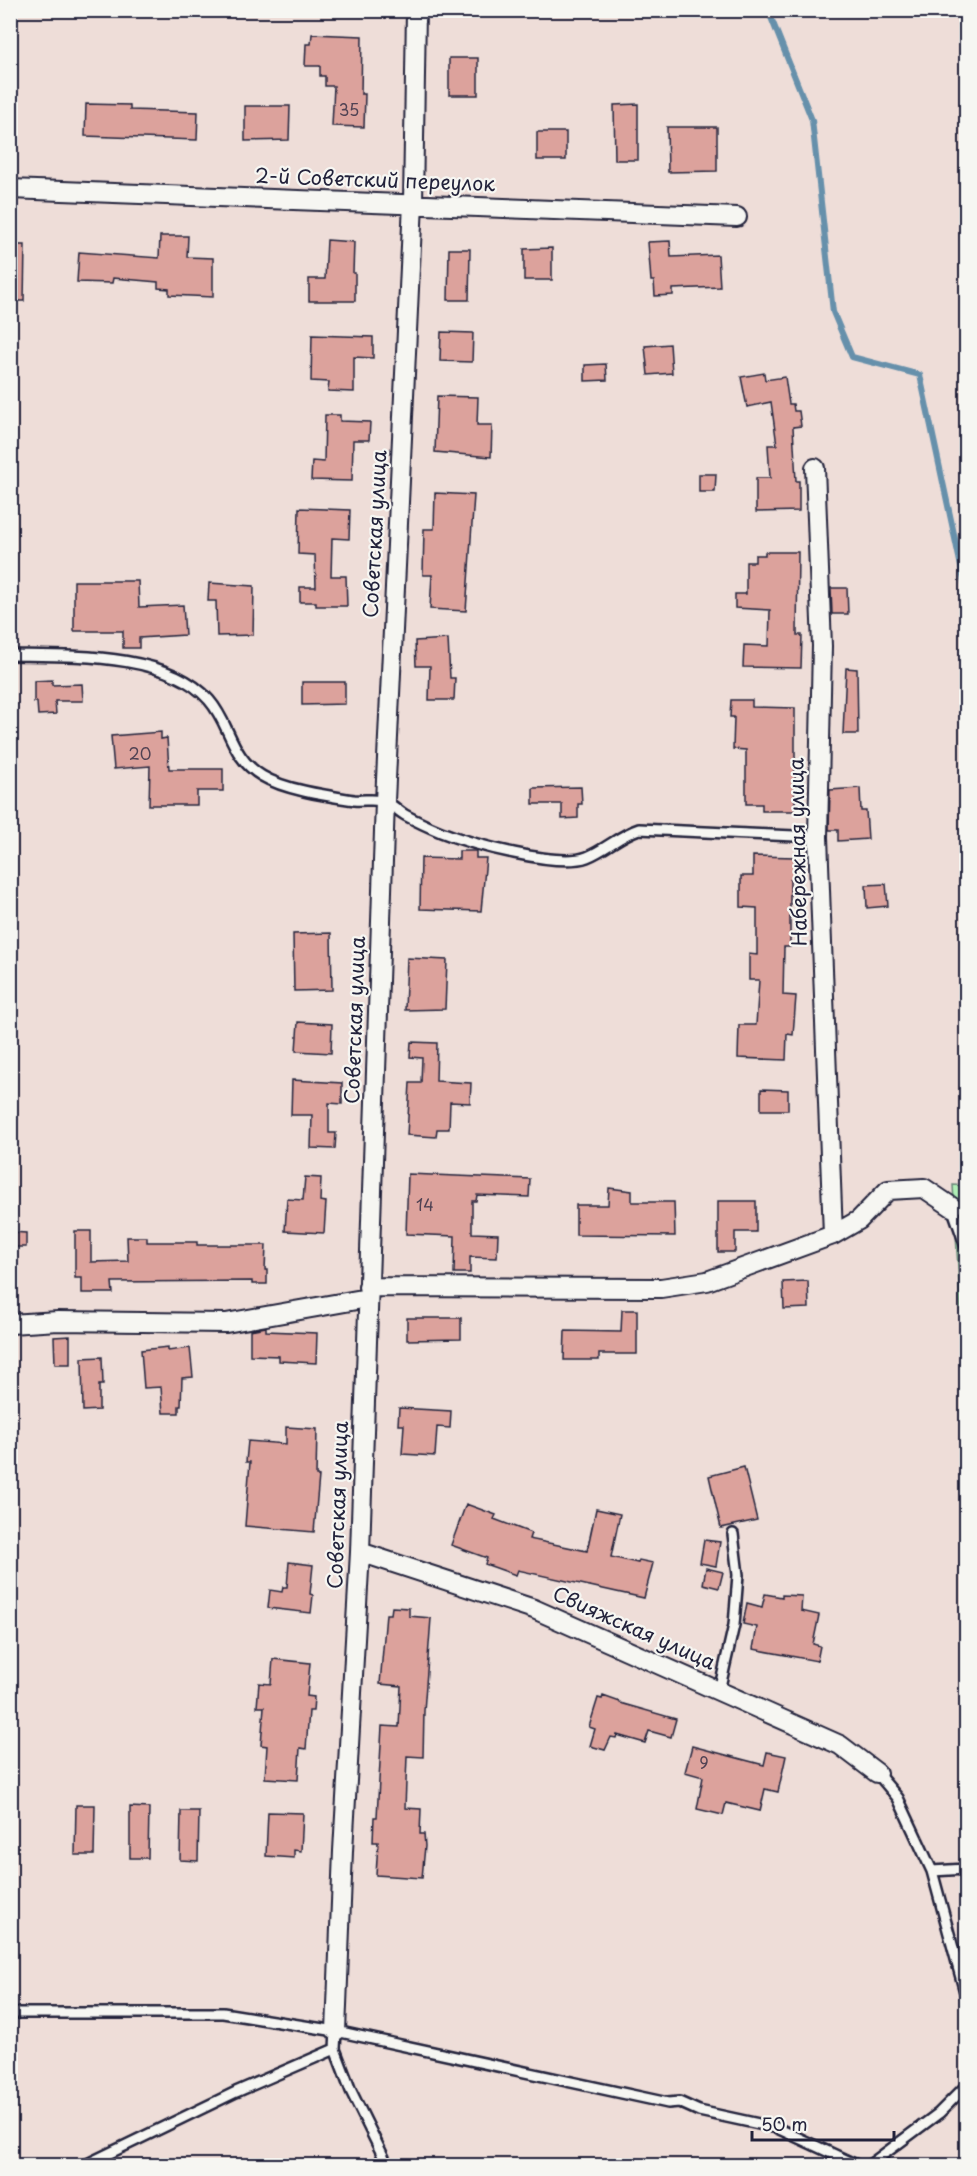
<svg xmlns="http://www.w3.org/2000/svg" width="977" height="2176" font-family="'Playpen Sans',sans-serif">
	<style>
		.green { fill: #afeeb6; stroke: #688878; stroke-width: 1.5 }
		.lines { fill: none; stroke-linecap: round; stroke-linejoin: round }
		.stream { stroke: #6690ab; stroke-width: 6 }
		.building { fill: #dca29c; stroke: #22223b; stroke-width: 1.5 }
		.service-casing { stroke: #22223b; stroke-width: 14 }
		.minor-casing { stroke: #22223b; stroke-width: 22 }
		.service { stroke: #f6f6f2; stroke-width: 9 }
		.minor { stroke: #f6f6f2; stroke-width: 18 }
		.labels { text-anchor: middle; stroke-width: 4.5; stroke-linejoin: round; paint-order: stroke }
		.number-label { font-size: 16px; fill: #504253 }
		.street-label { font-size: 20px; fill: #22223b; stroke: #f6f6f2 }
	</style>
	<rect width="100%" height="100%" fill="#eeddd8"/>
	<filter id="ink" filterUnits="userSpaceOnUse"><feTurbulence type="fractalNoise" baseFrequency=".0167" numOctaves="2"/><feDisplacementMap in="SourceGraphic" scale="12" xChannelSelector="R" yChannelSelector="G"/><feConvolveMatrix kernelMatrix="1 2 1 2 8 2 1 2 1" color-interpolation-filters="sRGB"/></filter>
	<g filter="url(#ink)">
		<path class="green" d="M953,1185L966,1186V1400Z"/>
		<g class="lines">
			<path class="stream" d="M768,10L812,120L833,312L852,357L920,375L966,590"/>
		</g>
		<path class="building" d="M312,34L362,36L361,94H365L364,127L332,126L334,86H325V76H320V66H305L306,44H311Z
			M449,58H478V95H449Z
			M86,104L130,105V110L198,112L197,140L85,136Z
			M638,104V160H615L614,105Z
			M245,106H290L289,140L245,141Z
			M667,127H717V171L668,172Z
			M537,132H566V160H537Z
			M160,236H188L187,257L213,258V297L169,295V289L158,288V282L113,278L112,283L77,282L79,252L159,258Z
			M327,240L354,242L353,273H355V301H309V279H325Z
			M670,241L671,257L718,255L720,287L673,289V295L655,296L654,281H651L648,242Z
			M10,245H25L24,301H10Z
			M552,248V280H524V249Z
			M449,249H470L469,300H448Z
			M441,332L473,333L472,362L440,361Z
			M312,335L373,337V358L354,357V392L328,391L329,382L311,381Z
			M670,344L672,373L648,375L645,346Z
			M606,364L607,380L585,381V365Z
			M764,373L765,380L785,377L789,404H793L794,411H799L801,426L793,427L796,481H799V511L756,512V478H770L768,445H777L771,402L747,407L741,377Z
			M437,396L478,397L477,425H492L491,457L435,452Z
			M325,415H340V421L370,422L369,440H353L352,481L311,480L312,461L324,462Z
			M699,474H716L715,492H699Z
			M435,493L474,495L466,611L430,609L432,575H423L424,529H434Z
			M299,508L350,510L349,539L332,538L331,576H346L347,606H316V602H300V587H316L315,555L298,554Z
			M765,552H798L797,635H802L801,668L743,667L744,645L769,646L770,610L735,608V594H746V562H755V555H765Z
			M74,581H138L139,607L183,605L185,635L139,638V648H123V631H74Z
			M209,583L254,586L253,635L217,636L216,601H208Z
			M831,588H847L848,614H832Z
			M448,639L450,678H455L454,700H429L430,666H416L415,641Z
			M846,668L857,669L858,734H843Z
			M52,680V685L82,684L83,701H55L56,714L38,715L37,702H34V681Z
			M302,682H345V704L302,705Z
			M731,700H752V707L795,708V811H762V804H746V750L733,749L734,717H730Z
			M161,732V739L167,738L169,769H223V791H197V805H149L150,766L114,769L111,736Z
			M581,787L582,804H578V818L562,819V804H533V788Z
			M860,788L861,811H866L868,839L838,841V830H829L830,790Z
			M459,851H476V858H486L481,911L420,909L421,858L459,859Z
			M753,856L795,857L794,881L790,880V947H784L783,995L796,996L793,1035L787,1034L786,1060L738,1058L739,1025H756L759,980H749V954L757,955V908L741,907V876H753Z
			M886,884L888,906L867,908L866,885Z
			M331,933L332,990L294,991L293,934Z
			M407,958L447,960L445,1009L405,1010Z
			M298,1022L332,1024L331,1053L296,1051Z
			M411,1042L437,1043L436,1081L471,1083L470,1103L450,1102L449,1129H437L436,1137L407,1135L410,1083H421L422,1058L410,1057Z
			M292,1080L342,1083V1104L329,1103V1133H336L335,1149L311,1148L312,1115H291Z
			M761,1089L788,1090V1110H761Z
			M408,1174L530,1179L529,1197L477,1195L476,1201H472V1233L498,1234L497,1258L470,1257V1273H454L455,1236L406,1234Z
			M305,1177L321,1178L320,1201L326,1202L324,1233L285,1231L287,1199L303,1200Z
			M609,1188L632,1191V1202H674L675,1236L576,1235V1205H608Z
			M718,1201H756V1232H735V1252H718Z
			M75,1231H91V1262L128,1261L127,1237H147V1242H197V1245H266L265,1270H267V1284H252V1281L112,1282L113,1293H82V1278H75Z
			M10,1232L26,1233V1247H10Z
			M808,1281L809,1308L784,1309L783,1282Z
			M622,1310H637V1354H599V1360H564L565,1331L621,1332Z
			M407,1318H461V1339L407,1340Z
			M266,1327V1331L317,1333L316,1363L279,1361V1356L250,1355V1330Z
			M70,1336V1364H55L54,1337Z
			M168,1347V1351L190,1348L193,1377L182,1378L181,1406H179V1413H163L161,1387L144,1388L141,1350Z
			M102,1357L103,1385H99V1410L83,1411L82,1358Z
			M399,1408L451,1411L450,1428L437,1427L435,1456L402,1454L404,1425H398Z
			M286,1427L317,1429L316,1476H319L314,1532L245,1526L250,1462H246L248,1441L286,1444Z
			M744,1467L757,1520L721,1528L709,1476Z
			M466,1504L496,1515L494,1519L531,1533L529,1539L587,1551L596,1509L620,1514L611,1557L638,1563L639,1560L653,1563L644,1598L518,1570L516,1575L485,1564L487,1558L451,1545Z
			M704,1540L720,1542L716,1566L700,1563Z
			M289,1562L313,1565L310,1594L313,1595L311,1613L268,1608L270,1590L282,1592L283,1587H287Z
			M706,1568L723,1572L719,1588L703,1584Z
			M765,1594L782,1597V1595L802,1596L801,1611L819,1615L813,1644L820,1646L817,1661L753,1649L757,1627L743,1624L747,1603L762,1607Z
			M392,1607L409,1608V1616L431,1618L424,1711L423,1757L407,1756L405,1808L421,1809L420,1834H424L425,1846L422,1878L376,1875L378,1842H373L374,1817H377L382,1726L399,1727L401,1686L380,1684L386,1614H391Z
			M273,1659L310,1663L307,1696L314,1697L313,1711H309L306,1749L300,1748L298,1780L265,1778L267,1746L261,1745L264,1707H257L259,1683L271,1684Z
			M603,1696L620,1702V1703L676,1719L671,1737L649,1731L645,1743L617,1735L616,1738L611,1737L605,1750L590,1746L595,1729L589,1727L598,1698L602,1699Z
			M692,1746L764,1765L767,1752L786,1756L778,1792L765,1789L760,1811L726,1803L723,1815L697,1809L703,1777L685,1772Z
			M76,1805H95L94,1855H75Z
			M130,1807L149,1808L148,1858H130Z
			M181,1811H199L198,1861L180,1860Z
			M268,1812L303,1813L301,1851L294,1850V1858L266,1856Z"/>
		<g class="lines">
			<defs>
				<path id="service" d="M10,655C68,656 168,652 209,700C231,725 230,757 262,776C285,790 328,796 354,800C364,801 377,798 386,802C393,805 398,811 405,815C416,821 429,827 441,832C471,844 558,868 587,857C605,850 620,835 639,829L818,837
					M966,1206L952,1207L966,1247
					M719,1691L734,1625L738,1575L733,1534
					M877,1773L898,1798L932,1871L966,1996
					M932,1871L966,1869
					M10,2013H223L336,2031L668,2103L679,2102L699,2111L777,2128L859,2166
					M336,2031L335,2049L351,2091L388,2166
					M83,2166L236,2092L335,2049
					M868,2166L939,2113L966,2086"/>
				<path id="minor" d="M10,189L737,217
					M815,468L822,646L818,837L833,1235
					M368,1287L661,1288L707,1281L833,1235L859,1220L888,1190L924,1188L952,1207
					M10,1324L58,1321L226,1323L368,1298
					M360,1552L534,1609L840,1745L877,1773
					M336,2031L343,1851L360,1552L385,801L413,203L416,10"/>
			</defs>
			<use href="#service" class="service-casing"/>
			<use href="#minor" class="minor-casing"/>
			<use href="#service" class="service"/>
			<use href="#minor" class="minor"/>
		</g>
	</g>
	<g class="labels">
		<g class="number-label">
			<text x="349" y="116">35</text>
			<text x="140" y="760">20</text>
			<text x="425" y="1211">14</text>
			<text x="704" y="1769">9</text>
		</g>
		<g class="street-label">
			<text transform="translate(375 180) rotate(2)" y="7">2-й Советский переулок</text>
			<text transform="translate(375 534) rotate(-87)" y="7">Советская улица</text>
			<text transform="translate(798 852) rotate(-91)" y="7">Набережная улица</text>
			<text transform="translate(355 1020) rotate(-88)" y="7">Советская улица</text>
			<text transform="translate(338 1505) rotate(-88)" y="7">Советская улица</text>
			<text transform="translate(634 1628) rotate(24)" y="7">Свияжская улица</text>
		</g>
	</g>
	<rect width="977" height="2176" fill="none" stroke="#f6f6f2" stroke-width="36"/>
	<rect x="18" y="18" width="941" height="2140" fill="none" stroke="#22223b" stroke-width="2" filter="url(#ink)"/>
	<path d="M752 2131v9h142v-9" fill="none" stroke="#22223b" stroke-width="3"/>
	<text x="761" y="2131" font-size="18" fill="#22223b" stroke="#f6f6f2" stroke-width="4.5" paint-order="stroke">50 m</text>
</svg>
